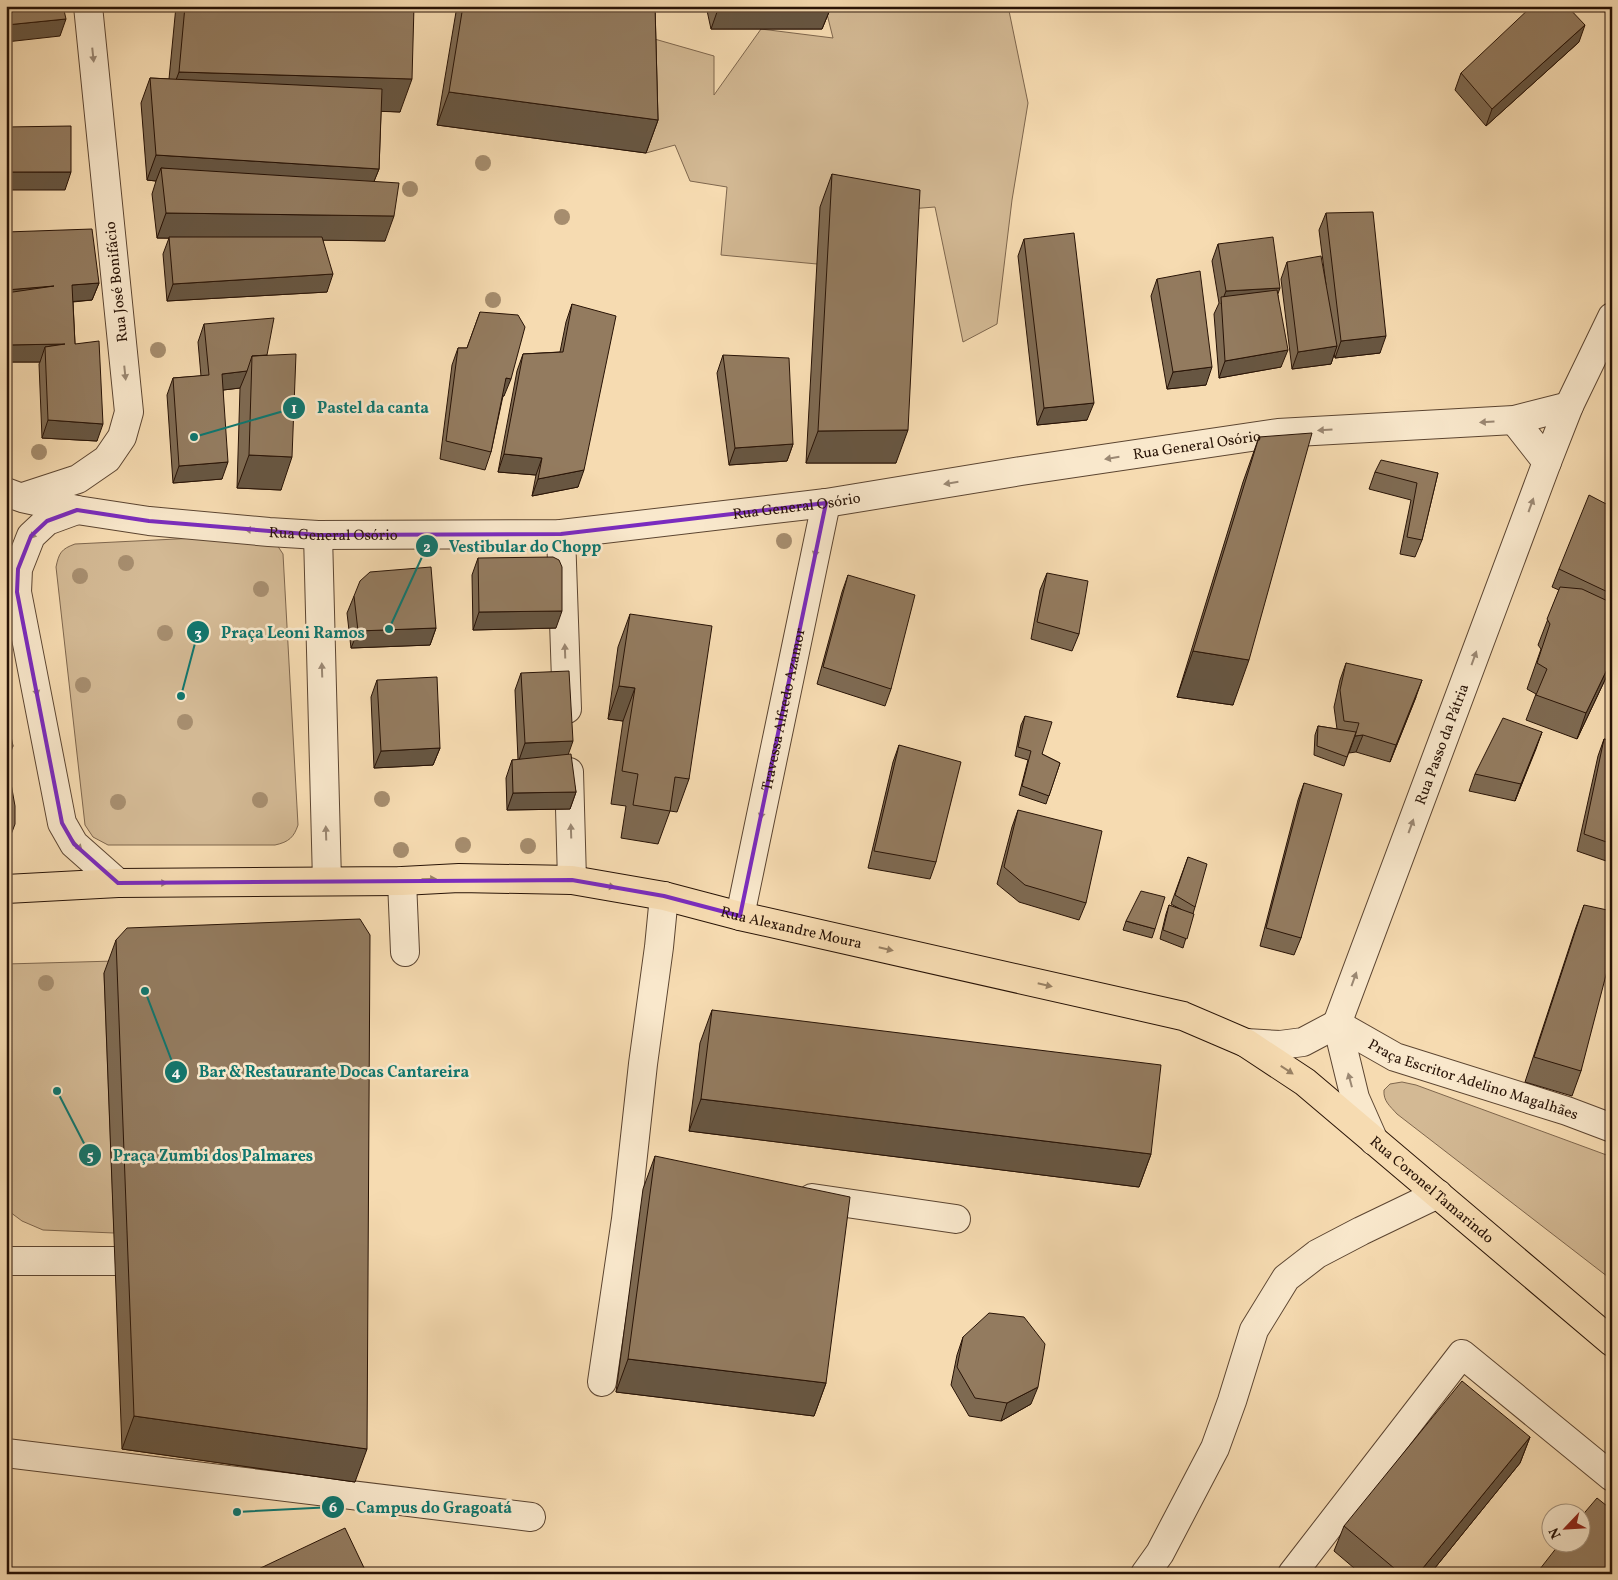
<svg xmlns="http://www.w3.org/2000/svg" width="1618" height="1580" font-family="Vollkorn,serif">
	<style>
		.green { fill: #d3b994; stroke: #7e664d }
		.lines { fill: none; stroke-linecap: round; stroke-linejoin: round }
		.minor-casing { stroke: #5c4531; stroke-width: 30 }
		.major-casing { stroke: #281306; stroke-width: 30 }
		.minor { stroke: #f9e8cc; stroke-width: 28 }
		.major { stroke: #f6dbb1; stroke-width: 28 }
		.tree { fill: #a68d6e }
		.wall { fill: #7e6a52; stroke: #281306 }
		.shaded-wall { fill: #675642; stroke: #281306 }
		.building { fill: #937b5f; stroke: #281306 }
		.oneway { fill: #9b8873 }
		.oneway2 { fill: #998164 }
		.marked { fill: none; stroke: #7b2cbf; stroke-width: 4; stroke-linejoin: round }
		.labels { text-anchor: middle; stroke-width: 5; stroke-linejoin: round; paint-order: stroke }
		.street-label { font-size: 15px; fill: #281306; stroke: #f9e8cc }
		.leader { fill: none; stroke: #0f766e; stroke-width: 2 }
		.callout-dot { fill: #0f766e; stroke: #f9e8cc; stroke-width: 2 }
		.mark-label { font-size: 15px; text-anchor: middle; font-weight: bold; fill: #fff }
		.callout-label { font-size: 16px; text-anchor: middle; font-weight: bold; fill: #0f766e; stroke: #f9e8cc; stroke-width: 5; stroke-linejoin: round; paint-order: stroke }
	</style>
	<rect width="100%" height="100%" fill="#f6dbb1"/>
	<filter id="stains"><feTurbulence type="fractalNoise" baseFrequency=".004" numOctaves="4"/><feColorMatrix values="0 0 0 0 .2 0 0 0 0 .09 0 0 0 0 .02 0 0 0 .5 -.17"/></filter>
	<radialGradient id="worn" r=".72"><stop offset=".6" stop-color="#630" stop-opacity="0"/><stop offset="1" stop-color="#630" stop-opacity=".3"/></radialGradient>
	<path class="green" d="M825,6H1008L1028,103L1012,200L997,324L963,342L935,207L857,213L817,264L721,255L727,187L690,181L675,145L646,153L644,36L714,56V95L761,29L833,38Z
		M257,535L273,539L283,554L298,825C294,837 289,842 275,845H108L93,837L85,825L56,567C59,553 61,549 75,544Z
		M115,961L104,973L114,1233L43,1230L22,1221L6,1209V964Z
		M1402,1082L1416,1085L1612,1157V1280L1397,1114C1390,1106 1383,1101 1384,1090L1390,1084Z"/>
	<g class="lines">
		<defs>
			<g id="minor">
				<path d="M1514,420L1547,462"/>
				<path id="s1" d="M6,492L22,498L77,510L149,521L269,532L318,535L561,534L826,503L1021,471L1278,433L1514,420L1569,406"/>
				<path d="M23,497L78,479L107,459L122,437L129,412L88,6"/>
				<path d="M77,510L47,521L31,536L18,569L17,592L62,823L74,844L118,883"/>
				<path d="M561,534L567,709"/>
				<path d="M318,535L327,881"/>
				<path d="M569,772L572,880"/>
				<path d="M402,881L405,952"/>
				<path id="s2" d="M740,916L826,503"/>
				<path id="s3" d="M1337,1024L1395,1057L1567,1111L1612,1128"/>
				<path d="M1246,1043L1280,1045L1303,1042L1337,1024"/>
				<path id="s4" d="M1374,1141L1355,1098L1337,1024L1547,462L1569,406L1612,317"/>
				<path d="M812,1198L956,1219"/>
				<path d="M6,1261H115"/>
				<path d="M602,1382L626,1219L643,1064L659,947L664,896"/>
				<path d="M6,1453L531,1517"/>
				<path d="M1145,1574L1160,1553L1215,1448L1232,1401L1254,1330L1286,1278L1317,1254L1361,1231L1438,1194"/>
				<path d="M1292,1574L1462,1354L1612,1477"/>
			</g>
			<g id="major">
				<path id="s5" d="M6,889L118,883L402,881L459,878L572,880L664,896L740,916L1183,1016L1246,1043L1305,1082L1612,1342"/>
			</g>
		</defs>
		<use href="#minor" class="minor-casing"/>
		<use href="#major" class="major-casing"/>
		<use href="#minor" class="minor"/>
		<use href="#major" class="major"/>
	</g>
	<g class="tree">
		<circle cx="483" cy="163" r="8"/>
		<circle cx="410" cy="189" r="8"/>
		<circle cx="562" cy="217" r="8"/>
		<circle cx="493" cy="300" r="8"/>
		<circle cx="158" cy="350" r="8"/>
		<circle cx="39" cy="452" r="8"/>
		<circle cx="784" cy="541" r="8"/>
		<circle cx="126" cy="563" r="8"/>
		<circle cx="80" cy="576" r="8"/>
		<circle cx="261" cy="589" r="8"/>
		<circle cx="165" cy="633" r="8"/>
		<circle cx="83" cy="685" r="8"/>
		<circle cx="185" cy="722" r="8"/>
		<circle cx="382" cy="799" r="8"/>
		<circle cx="260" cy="800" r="8"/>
		<circle cx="118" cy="802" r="8"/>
		<circle cx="463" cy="845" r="8"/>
		<circle cx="528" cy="846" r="8"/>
		<circle cx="401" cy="850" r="8"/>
		<circle cx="46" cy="983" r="8"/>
	</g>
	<path class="wall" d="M176,6H414L400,112L381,111L379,169L374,181L385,241L323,240L327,292L167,301L163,254L169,238H157L152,194L156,181L147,180L141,103L150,78L169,79Z
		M457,6H655L658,120L646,153L437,125Z
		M706,6H827L829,12L822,29H711Z
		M1608,6H1612V11Z
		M1579,42L1486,126L1455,90L1461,73Z
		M832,174L896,463H806L820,207Z
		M1326,213L1380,353L1335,358L1334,354L1331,364L1292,369L1281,279L1287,262L1326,285L1319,230Z
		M6,232L99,283L92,300L73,302L75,344L97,441L42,438L39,364L40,362H6Z
		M1024,239L1087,420L1037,425L1018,256Z
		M1218,244L1278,295L1281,367L1219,378L1214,314L1219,303L1212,261Z
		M1157,279L1206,385L1167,389L1151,296Z
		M572,304L578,487L532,496L536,475L498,472L517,371L523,354L560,352L566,322Z
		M480,312L504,396H503L491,452L485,470L440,459L452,365L458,348H467Z
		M204,324L267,355L281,490L237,488L240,388L223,390L222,479L173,483L167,395L173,378L201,376L198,342Z
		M723,355L793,444L787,461L729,465L717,373Z
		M1259,437L1233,705L1177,697L1243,482Z
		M1375,472L1438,473L1422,540L1415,557L1400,554L1411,500L1369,489Z
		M1612,507V665L1577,739L1526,720L1536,694L1527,689L1541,649L1538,645L1559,590L1552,587L1559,569Z
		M478,558L556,628L473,630L472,575Z
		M1047,573L1079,634L1072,651L1031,639L1040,590Z
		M848,575L891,689L885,706L817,684L842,592Z
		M354,596L436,628L430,645L351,648L347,613Z
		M630,614L689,779L677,812L670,811L658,844L621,838L626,806L611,804L623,721L608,719L618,647Z
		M1346,663L1416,697L1390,762L1356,752L1351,746L1344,766L1314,755L1315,735L1318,726L1337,729L1334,707L1340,680Z
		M521,673L568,754L576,792L570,809L507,810L506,778L512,760H518L515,690Z
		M377,680L440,748L433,765L374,768L371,697Z
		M1025,716L1042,754L1060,763L1046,804L1019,795L1028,760L1015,756L1021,725Z
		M1542,732L1515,801L1469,791L1475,774Z
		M1604,739L1612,741V863L1577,851L1598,756Z
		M899,745L936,862L930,879L868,868L893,762Z
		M1304,783L1301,938L1294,955L1260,946L1298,800Z
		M1018,810L1086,903L1079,920L1019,902L997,884L1012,827Z
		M1188,857L1195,907L1183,948L1160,939L1166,914L1169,905L1182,910L1171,904Z
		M1584,905L1581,1071L1572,1096L1525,1082L1575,930Z
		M1126,921L1155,929L1152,938L1123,930Z
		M116,940L355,1482L122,1449L104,973Z
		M712,1010L1151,1154L1139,1187L689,1131L700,1043Z
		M655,1156L826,1383L814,1416L616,1392L643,1189Z
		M963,1337L1031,1404L1001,1421L969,1416L951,1385L957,1355Z
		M1530,1437L1520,1463L1430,1574H1361L1334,1551L1344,1526Z"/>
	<path class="shaded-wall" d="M717,12H829L822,29H711Z
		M66,19L60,36L6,42V25Z
		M1585,25L1579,42L1486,126L1492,109Z
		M179,72L412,79L400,112L167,104Z
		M449,92L658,120L646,153L437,125Z
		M156,155L379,169L369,194L161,168L156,181L147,180Z
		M7,172H71L65,190H6Z
		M166,213L394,216L385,241L157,238Z
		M333,274L327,292L167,301L173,284Z
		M99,283L92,300L66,302L72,285Z
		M54,286L6,307V290Z
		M1280,288L1274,305L1221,304L1226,291Z
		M1386,336L1380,353L1335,358L1341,341Z
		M65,344L45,347L40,362H6V345Z
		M1337,346L1331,364L1292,369L1298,352Z
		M1288,350L1281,367L1219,378L1225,361Z
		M1212,367L1206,385L1167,389L1173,372Z
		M247,371L240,388L215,391L222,374Z
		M506,378L511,379L504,396H500Z
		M1094,403L1087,420L1037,425L1044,408Z
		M48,420L103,424L97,441L42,438Z
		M908,430L896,463H806L818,431Z
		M793,444L787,461L729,465L735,448Z
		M504,454L542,458L536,475L498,472Z
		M249,455L292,457L281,490L237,488Z
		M228,462L222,479L173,483L179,466Z
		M584,470L578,487L532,496L538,479Z
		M562,611L556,628L473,630L479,612Z
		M436,628L430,645L351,648L358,631Z
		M1193,651L1249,660L1233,705L1177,697Z
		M1612,659V665L1577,739L1586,713Z
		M1422,680L1416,697L1390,762L1396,745Z
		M619,686L635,688L623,721L608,719Z
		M1542,732L1536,749L1515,801L1521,784Z
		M1363,735L1356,752L1349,753L1355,736Z
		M573,741L567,758L519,760L525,743Z
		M13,746L6,764V747Z
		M440,748L433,765L374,768L381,751Z
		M576,792L570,809L507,810L513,793Z
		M12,832L6,847V837Z
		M701,1099L1151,1154L1139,1187L689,1131Z
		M628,1359L826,1383L814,1416L616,1392Z
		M1038,1387L1031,1404L1001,1421L1007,1403Z
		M134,1416L367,1449L355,1482L122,1449Z
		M1530,1437L1520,1463L1430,1574H1418Z"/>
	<path class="building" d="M6,6H63L66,19L6,25Z
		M185,6H414L412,79L179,72Z
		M463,6H655L658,120L449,92Z
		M716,6H827L829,12H717Z
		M1532,6H1567L1585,25L1492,109L1461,73Z
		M150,78L382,89L379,169L156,155Z
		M71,126V172H7L6,127Z
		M161,168L399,183L394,216L166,213Z
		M832,174L920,190L908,430L818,431Z
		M1373,212L1386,336L1341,341L1326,213Z
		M92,229L99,283L72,285L75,344L99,341L103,424L48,420L45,347L65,344L6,345V293L54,286L6,290V232Z
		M1074,233L1094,403L1044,408L1024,239Z
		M169,237H322L333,274L173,284Z
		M1273,237L1280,288L1226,291L1218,244Z
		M1321,256L1337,346L1298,352L1287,262Z
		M1200,271L1212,367L1173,372L1157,279Z
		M1277,290L1288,350L1225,361L1221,297Z
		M572,304L616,316L584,470L538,479L542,458L504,454L523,354L563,352Z
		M480,312L518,315L525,327L511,379L506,378L491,452L446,441L458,348H467Z
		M274,318L267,355L252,356L247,371L222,374L228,462L179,466L173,378L209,375L204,324Z
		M296,354L292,457L249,455L252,356Z
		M723,355L789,358L793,444L735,448Z
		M1312,433L1249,660L1193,651L1259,437Z
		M1381,460L1438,473L1422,540L1407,537L1417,483L1375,472Z
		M1589,495L1612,507V594L1559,569Z
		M553,557L559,560L562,567V611L479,612L478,558Z
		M431,567L436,628L358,631L354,596L360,581L370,572Z
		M1047,573L1088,581L1079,634L1037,622Z
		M848,575L915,595L891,689L823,667Z
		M1560,587L1582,589L1612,603V659L1586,713L1536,695L1547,669L1537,663L1550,624L1547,619Z
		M630,614L712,626L689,779L675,777L670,811L633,805L638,774L622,771L635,688L619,686Z
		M1346,663L1422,680L1396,745L1363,735L1355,736L1359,723L1344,721L1340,690Z
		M569,671L573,741L525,743L521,673Z
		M437,677L440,748L381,751L377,680Z
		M6,712L13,746L6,747Z
		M1025,716L1052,722L1042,754L1060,763L1049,796L1022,786L1031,751L1018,747Z
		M1503,718L1542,732L1521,784L1475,774Z
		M1318,726L1356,732L1347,757L1317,746Z
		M1604,739L1612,741V844L1584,834Z
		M899,745L961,762L936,862L874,851Z
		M571,754L576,792L513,793L512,760Z
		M6,761H7L15,806V824L12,832L6,837Z
		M1304,783L1342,794L1301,938L1266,928Z
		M1018,810L1102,831L1086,903L1025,885L1004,867Z
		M1188,857L1207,864L1195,907L1175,895Z
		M1141,891L1165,897L1155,929L1126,921Z
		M1169,905L1194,914L1187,939L1163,930Z
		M1584,905L1612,911V952L1581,1071L1534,1057Z
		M360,919L370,935L367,1449L134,1416L116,940L127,928Z
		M712,1010L1161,1065L1151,1154L701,1099Z
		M655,1156L850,1197L826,1383L628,1359Z
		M989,1313L1024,1317L1045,1344L1038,1387L1007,1403L975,1398L957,1367L963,1337Z
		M1462,1381L1530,1437L1418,1574H1401L1344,1526Z
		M1597,1498L1612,1510V1574H1536L1561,1542H1580V1518Z
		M345,1528L367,1574H248Z"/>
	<defs><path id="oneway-solid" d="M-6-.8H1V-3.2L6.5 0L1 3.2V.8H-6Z" transform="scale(1.25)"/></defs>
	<g class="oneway">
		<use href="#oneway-solid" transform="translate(93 55) rotate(84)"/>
		<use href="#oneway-solid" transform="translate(125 373) rotate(84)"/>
		<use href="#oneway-solid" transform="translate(1487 422) rotate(177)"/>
		<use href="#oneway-solid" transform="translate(1325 430) rotate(177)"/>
		<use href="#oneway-solid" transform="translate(1112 458) rotate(171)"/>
		<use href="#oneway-solid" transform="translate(951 483) rotate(171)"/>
		<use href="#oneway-solid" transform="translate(1531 505) rotate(-70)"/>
		<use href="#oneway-solid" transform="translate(252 530) rotate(-175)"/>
		<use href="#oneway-solid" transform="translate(35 533) rotate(131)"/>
		<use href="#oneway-solid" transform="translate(816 550) rotate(102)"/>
		<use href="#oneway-solid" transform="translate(565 651) rotate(-92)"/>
		<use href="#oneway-solid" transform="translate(1474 658) rotate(-70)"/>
		<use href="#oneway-solid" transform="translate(322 670) rotate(-92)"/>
		<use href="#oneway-solid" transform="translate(36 689) rotate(79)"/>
		<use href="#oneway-solid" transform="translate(762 812) rotate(102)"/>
		<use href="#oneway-solid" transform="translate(1411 826) rotate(-70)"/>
		<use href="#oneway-solid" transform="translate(571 831) rotate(-92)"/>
		<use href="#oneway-solid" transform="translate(326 833) rotate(-92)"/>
		<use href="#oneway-solid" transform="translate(77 845) rotate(47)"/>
		<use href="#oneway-solid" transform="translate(1354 979) rotate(-70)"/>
		<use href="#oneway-solid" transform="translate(1350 1080) rotate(-105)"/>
	</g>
	<g class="oneway2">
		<use href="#oneway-solid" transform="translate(429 879) rotate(-2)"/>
		<use href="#oneway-solid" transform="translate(160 883)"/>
		<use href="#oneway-solid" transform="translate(608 886) rotate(10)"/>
		<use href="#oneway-solid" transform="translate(886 949) rotate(13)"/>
		<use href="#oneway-solid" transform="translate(1045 985) rotate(13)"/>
		<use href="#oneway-solid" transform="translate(1287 1070) rotate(33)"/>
	</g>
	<path class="marked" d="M826,503L740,916L664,896L572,880L118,883L74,844L62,823L17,592L18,569L31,536L47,521L77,510L149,521L318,535L561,534Z"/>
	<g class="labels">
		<g class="street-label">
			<text transform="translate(116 282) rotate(-96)" y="5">Rua José Bonifácio</text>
			<text dy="5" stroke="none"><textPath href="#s1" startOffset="1201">Rua General Osório</textPath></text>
			<text dy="5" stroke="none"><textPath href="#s1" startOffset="796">Rua General Osório</textPath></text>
			<text dy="5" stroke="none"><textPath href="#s1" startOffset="331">Rua General Osório</textPath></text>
			<text dy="5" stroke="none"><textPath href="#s2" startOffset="211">Travessa Alfredo Azamor</textPath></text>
			<text dy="5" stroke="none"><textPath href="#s4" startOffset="422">Rua Passo da Pátria</textPath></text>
			<text dy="5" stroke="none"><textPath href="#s5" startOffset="791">Rua Alexandre Moura</textPath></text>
			<text dy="5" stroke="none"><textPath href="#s3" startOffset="148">Praça Escritor Adelino Magalhães</textPath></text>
			<text dy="5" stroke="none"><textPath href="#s5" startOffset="1498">Rua Coronel Tamarindo</textPath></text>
		</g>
	</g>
	<path class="leader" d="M194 437L294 408M389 629L427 546M181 696L198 632M145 991L176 1072M57 1091L90 1155M237 1512L333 1507"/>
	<g class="callout-dot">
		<circle cx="194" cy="437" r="5"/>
		<circle cx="389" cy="629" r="5"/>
		<circle cx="181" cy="696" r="5"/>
		<circle cx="145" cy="991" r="5"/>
		<circle cx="57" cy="1091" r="5"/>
		<circle cx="237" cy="1512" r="5"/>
		<circle cx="294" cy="408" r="12"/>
		<circle cx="427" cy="546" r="12"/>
		<circle cx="198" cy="632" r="12"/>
		<circle cx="176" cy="1072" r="12"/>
		<circle cx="90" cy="1155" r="12"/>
		<circle cx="333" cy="1507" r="12"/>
	</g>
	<g class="mark-label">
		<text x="294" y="413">1</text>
		<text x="427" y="552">2</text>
		<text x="198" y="638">3</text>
		<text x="176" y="1077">4</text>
		<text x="90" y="1160">5</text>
		<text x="333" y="1512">6</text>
	</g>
	<g class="callout-label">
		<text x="373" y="413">Pastel da canta</text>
		<text x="525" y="552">Vestibular do Chopp</text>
		<text x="293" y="638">Praça Leoni Ramos</text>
		<text x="334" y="1077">Bar &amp; Restaurante Docas Cantareira</text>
		<text x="213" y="1161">Praça Zumbi dos Palmares</text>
		<text x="434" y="1513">Campus do Gragoatá</text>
	</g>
	<rect width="1618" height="1580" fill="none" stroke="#f6dbb1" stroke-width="25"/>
	<rect x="8" y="8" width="1603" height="1565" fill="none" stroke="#281306" stroke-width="2.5"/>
	<rect x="12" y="12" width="1593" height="1555" fill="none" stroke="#281306"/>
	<g transform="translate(1566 1528) rotate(245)"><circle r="24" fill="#f9e8cc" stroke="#a5937d"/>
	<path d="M0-4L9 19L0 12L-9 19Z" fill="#8f2418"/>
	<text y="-8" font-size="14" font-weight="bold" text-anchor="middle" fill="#281306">N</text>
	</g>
	<rect width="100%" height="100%" filter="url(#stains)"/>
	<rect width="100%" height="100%" fill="url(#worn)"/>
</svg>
